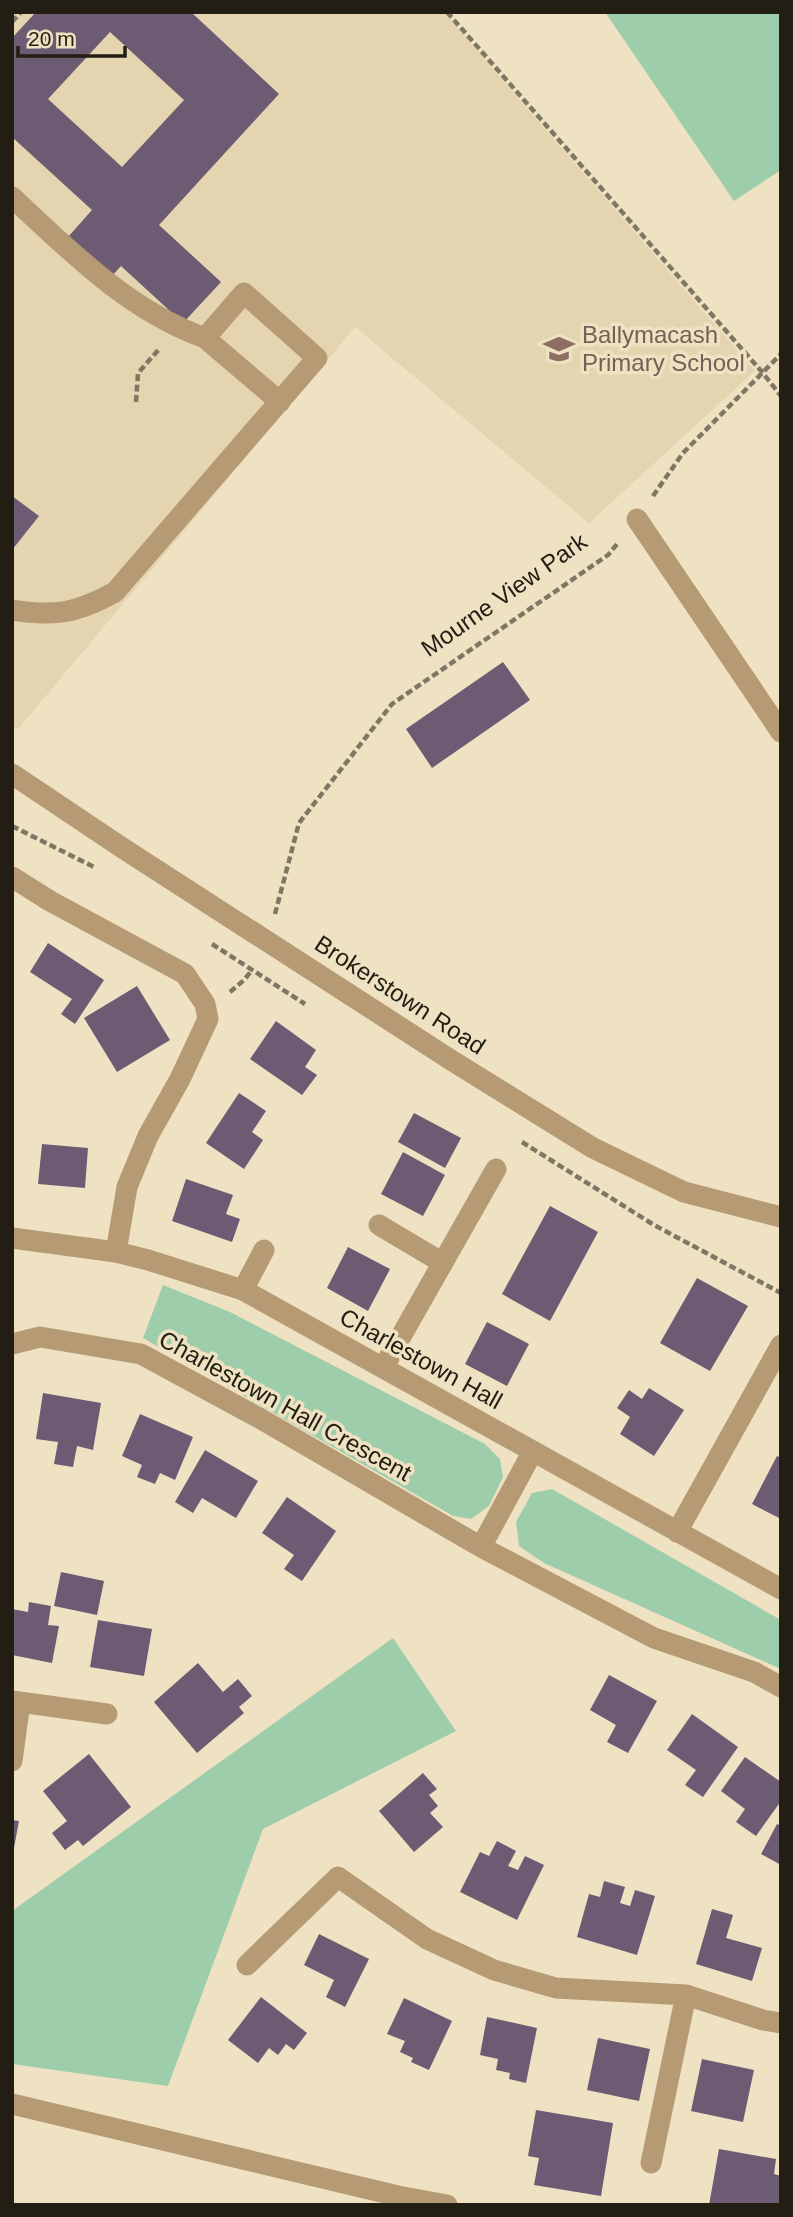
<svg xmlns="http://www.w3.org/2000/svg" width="793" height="2217" font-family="Helvetica,sans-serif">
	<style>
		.built { fill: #e4d4af }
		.green { fill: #9ecdac }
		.building { fill: #6d5b73; fill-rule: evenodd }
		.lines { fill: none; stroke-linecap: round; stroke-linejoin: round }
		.path { stroke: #7e7763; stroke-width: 4.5; stroke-dasharray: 7 3.5; stroke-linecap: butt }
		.minor { stroke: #b59a73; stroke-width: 21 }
		.labels { text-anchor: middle; stroke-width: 7; stroke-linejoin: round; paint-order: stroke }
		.education-label { font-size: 24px; fill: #785e54; stroke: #eee2c3; text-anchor: start }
		.street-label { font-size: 24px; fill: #221e13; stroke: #eee2c3 }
	</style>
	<rect width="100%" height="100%" fill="#eee2c3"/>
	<path class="built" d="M12,12H444L755,371L589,523L355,327L19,728H12Z"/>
	<path class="green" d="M605,12H781V170L734,201Z
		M163,1285L230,1312L485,1444L500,1459L503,1477L489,1506L471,1519L453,1516L143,1338Z
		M552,1489L781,1620V1669L544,1563L519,1546L516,1522L532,1493Z
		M393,1638L456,1731L263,1829L168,2086L12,2064V1911Z"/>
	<path class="building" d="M36,12H191L279,94L159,225L221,282L183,323L121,266L111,277L68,237L92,210L12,137V38ZM110,32L184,100L122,167L48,99Z
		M12,496L39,516L12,550Z
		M503,662L530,700L432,768L406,729Z
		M48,943L104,980L75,1024L61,1014L72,999L30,972Z
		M137,986L170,1040L117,1072L84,1018Z
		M276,1021L316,1050L305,1067L317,1075L302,1095L250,1059Z
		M239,1093L266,1111L252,1132L263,1140L244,1169L206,1143Z
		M414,1113L461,1138L445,1168L398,1142Z
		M42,1144L88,1148L85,1188L38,1184Z
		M403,1152L445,1175L423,1216L381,1194Z
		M186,1179L233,1195L226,1214L240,1219L232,1242L172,1221Z
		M550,1206L598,1232L550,1321L502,1294Z
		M348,1247L390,1269L368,1311L327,1288Z
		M697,1278L748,1306L710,1371L660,1343Z
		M487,1322L529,1344L507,1386L465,1364Z
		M649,1388L684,1410L654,1456L620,1434L630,1417L617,1408L629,1390L642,1399Z
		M43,1393L101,1403L93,1450L77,1446L73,1467L54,1464L58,1442L36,1439Z
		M140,1414L193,1437L175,1480L160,1473L155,1484L137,1477L142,1465L122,1456Z
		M205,1450L258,1481L236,1518L202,1498L193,1513L175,1502Z
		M777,1456L781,1458V1519L752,1504Z
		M287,1497L336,1531L302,1581L284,1569L294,1555L262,1533Z
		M61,1572L104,1581L97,1615L54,1606Z
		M29,1602L51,1606L48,1625L59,1626L52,1663L12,1655V1609L28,1612Z
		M98,1620L152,1629L144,1676L90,1667Z
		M198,1663L223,1692L238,1679L252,1696L239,1707L244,1713L197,1753L154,1702Z
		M609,1675L657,1701L628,1753L607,1742L616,1725L590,1710Z
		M692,1714L738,1747L703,1797L685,1785L696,1770L667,1750Z
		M89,1754L131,1807L83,1846L78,1840L65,1850L52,1833L67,1821L43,1791Z
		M745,1757L781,1782V1801L756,1836L736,1822L745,1809L721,1791Z
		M423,1773L437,1789L429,1795L438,1806L430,1813L443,1827L414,1852L379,1811Z
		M12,1820L19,1821L14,1848H12Z
		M777,1824L781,1826V1865L761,1854Z
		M497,1841L516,1851L508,1866L518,1870L525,1856L544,1865L517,1920L460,1892L480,1852L489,1856Z
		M604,1881L625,1887L620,1903L630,1906L635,1890L655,1896L637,1955L577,1937L589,1894L600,1897Z
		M712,1909L733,1915L726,1938L762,1948L752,1981L696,1964Z
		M319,1934L369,1959L345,2007L326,1997L334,1980L304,1965Z
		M261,1997L307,2033L294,2050L286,2044L278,2055L269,2048L258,2063L228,2040Z
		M404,1998L452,2021L429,2070L411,2062L413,2058L400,2052L405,2041L387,2034Z
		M487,2017L537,2028L526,2083L509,2079L510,2073L496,2070L498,2059L480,2055Z
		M598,2038L650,2049L639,2101L587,2090Z
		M702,2059L754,2070L743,2122L691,2111Z
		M536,2110L613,2123L601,2196L534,2185L539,2158L528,2156Z
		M719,2149L776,2159L774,2174L781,2176V2205H709Z"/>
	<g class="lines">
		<path class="path" d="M447,12L762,372L781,396
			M12,22L21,12
			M136,402L138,373L160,348
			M653,496L683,453L781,354
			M12,826L96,868
			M275,914L299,823L392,704L608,555L618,543
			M212,944L305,1004
			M230,992L244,980L252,970
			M522,1142L654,1225L781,1293"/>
		<path class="minor" d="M12,197C71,252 128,310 205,338
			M637,519L781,732
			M12,610C55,617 77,613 115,592L317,358L244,293L205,338L280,402
			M12,774L121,847L451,1060L593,1148L684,1192L781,1217
			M12,877L50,901L185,974L205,1004L208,1019L180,1079L148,1136L127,1187L116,1252
			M379,1225L443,1263
			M12,1238L116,1252L148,1260L243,1290L781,1589
			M243,1290L264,1250
			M12,1344L40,1337L141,1354L261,1419L481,1547L533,1451
			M383,1368L496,1169
			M677,1532L781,1345
			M481,1547L654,1638L754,1672L781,1687
			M12,1701L107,1714
			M12,1761L20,1702
			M247,1965L338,1877L427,1939L494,1970L556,1988L686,1995L763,2020L781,2023
			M12,2104L398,2196L447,2205
			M651,2163L686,1995"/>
	</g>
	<defs>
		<symbol id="school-bare" viewBox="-9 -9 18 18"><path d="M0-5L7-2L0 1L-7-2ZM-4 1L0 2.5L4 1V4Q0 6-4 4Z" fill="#8d6e63" stroke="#eee2c3" stroke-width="2.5" paint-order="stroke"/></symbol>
	</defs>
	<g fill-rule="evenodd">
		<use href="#school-bare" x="537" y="327" width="44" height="44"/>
	</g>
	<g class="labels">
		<g class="education-label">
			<text x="582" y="343">Ballymacash<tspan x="582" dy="28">Primary School</tspan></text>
		</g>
		<g class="street-label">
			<text transform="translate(504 595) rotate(-35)" y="8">Mourne View Park</text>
			<text transform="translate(400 995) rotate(33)" y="8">Brokerstown Road</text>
			<text transform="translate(421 1359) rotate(29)" y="8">Charlestown Hall</text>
			<text transform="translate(285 1406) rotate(29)" y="8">Charlestown Hall Crescent</text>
		</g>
	</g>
	<rect width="793" height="2217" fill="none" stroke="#221e13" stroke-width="28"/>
	<path d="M18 46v10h107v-10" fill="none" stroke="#221e13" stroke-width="3.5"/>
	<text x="28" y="46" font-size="21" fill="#221e13" stroke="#eee2c3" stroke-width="5" paint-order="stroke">20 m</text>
</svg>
